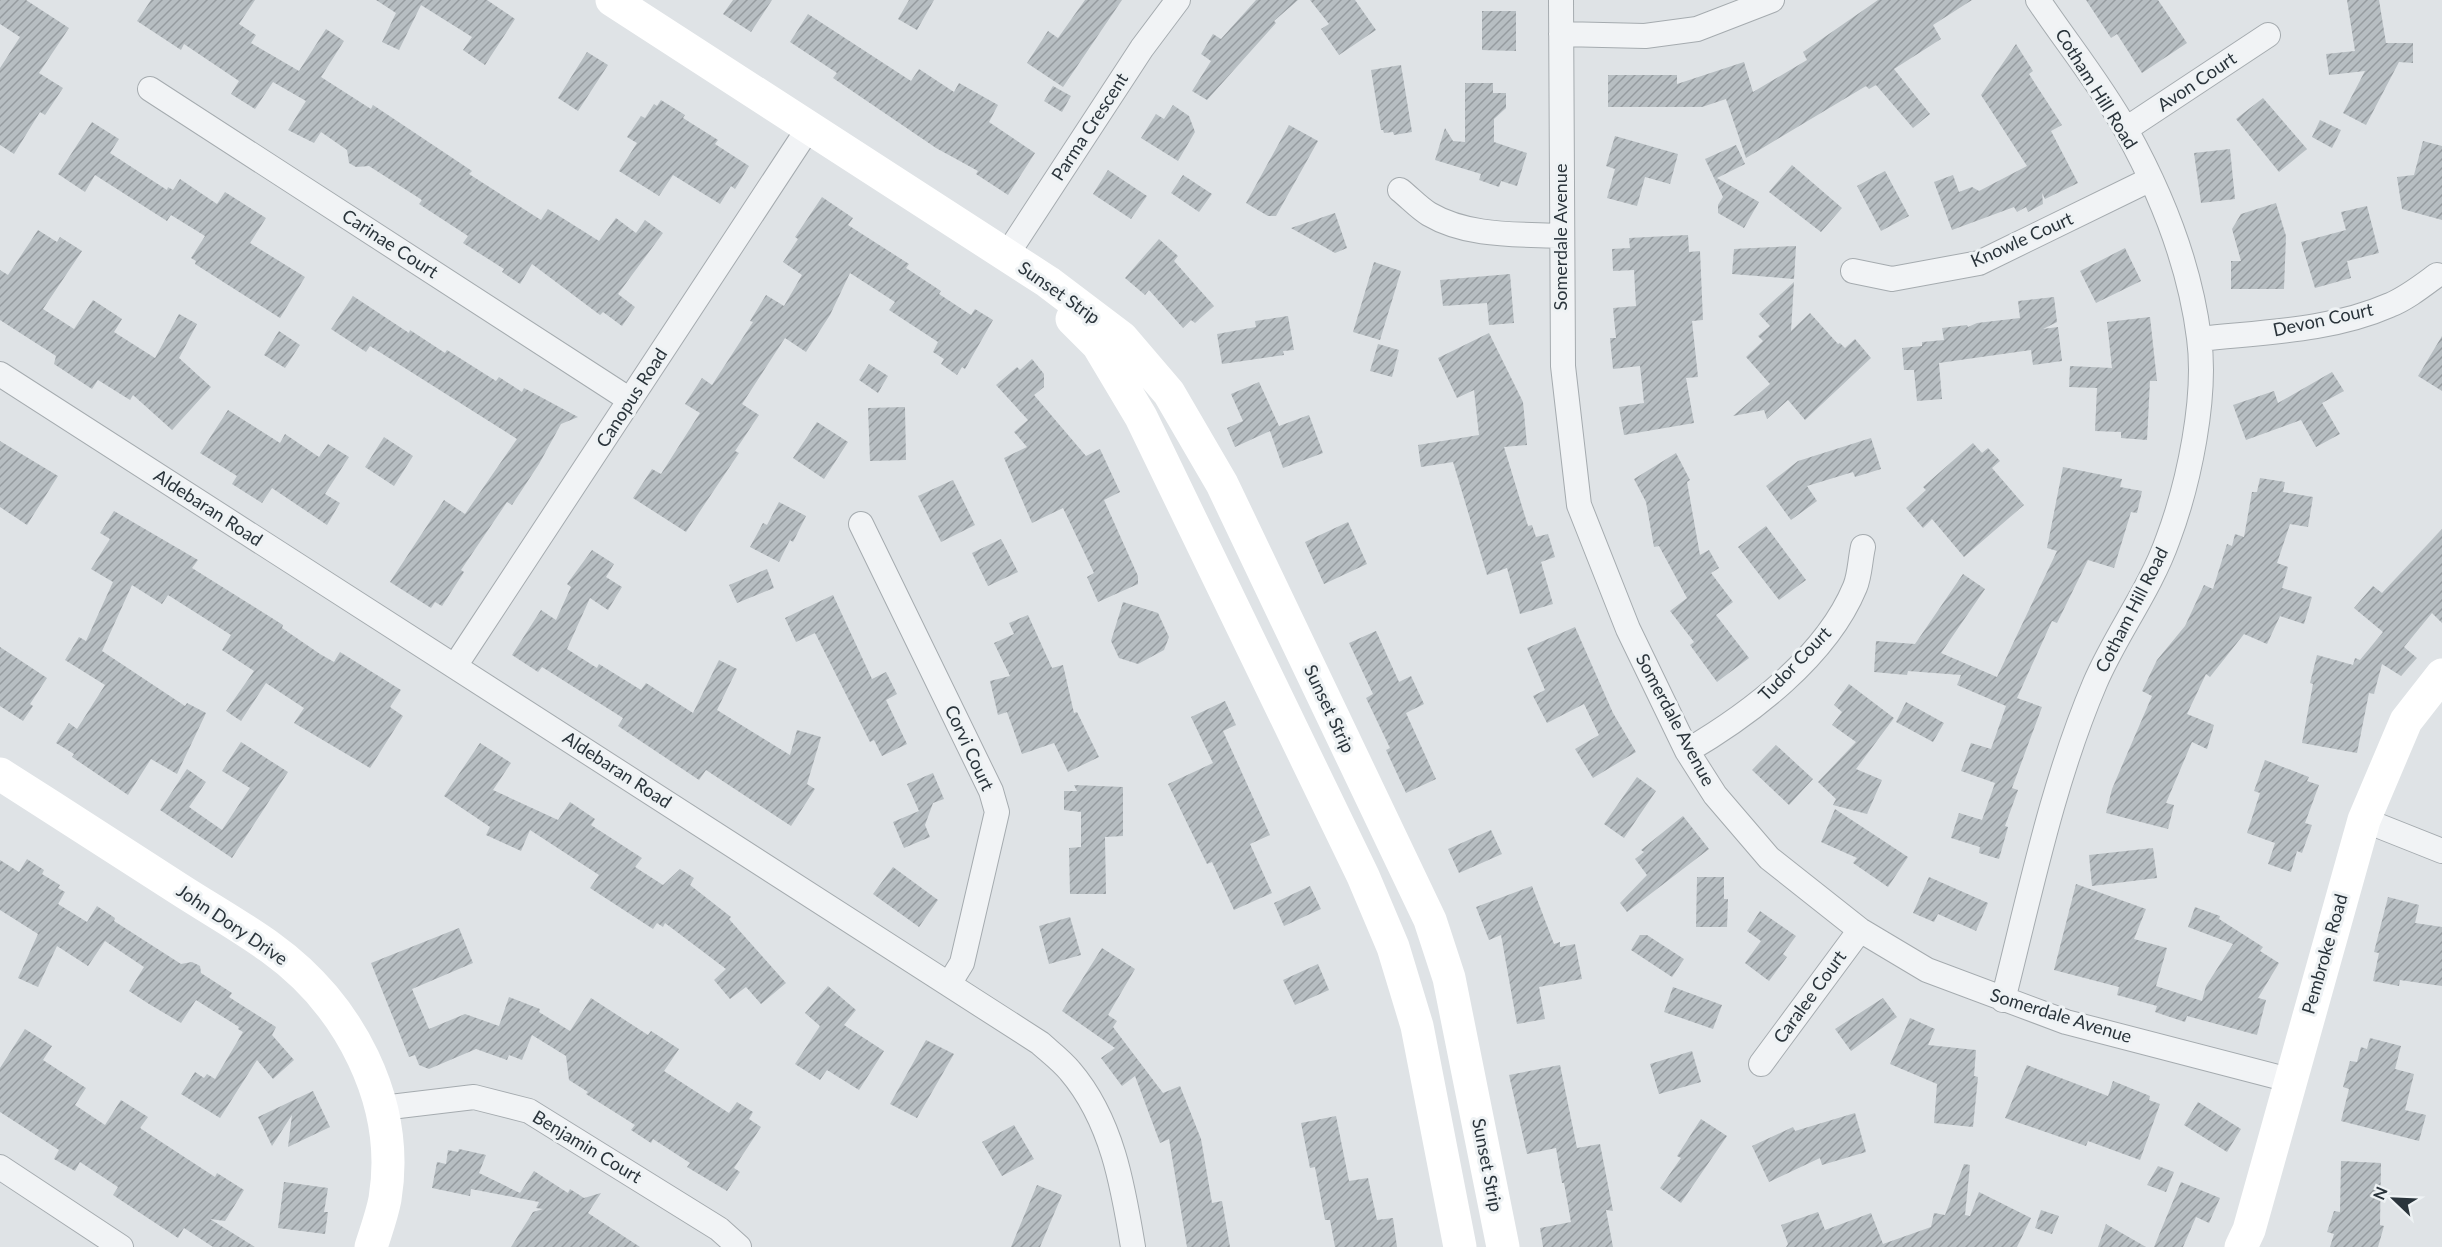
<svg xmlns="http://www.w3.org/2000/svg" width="2442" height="1247" font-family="Lato,sans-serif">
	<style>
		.building { fill: url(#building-hatch) }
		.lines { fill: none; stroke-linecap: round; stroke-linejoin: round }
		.street-casing { stroke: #a5abaf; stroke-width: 26 }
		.street { stroke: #f1f3f5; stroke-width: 24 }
		.secondary { stroke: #fff; stroke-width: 33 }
		.labels { text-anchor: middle; stroke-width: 6; stroke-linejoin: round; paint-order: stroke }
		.street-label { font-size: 18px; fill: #2a343b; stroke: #eef2f4 }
	</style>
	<defs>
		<pattern id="building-hatch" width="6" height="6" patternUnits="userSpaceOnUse" patternTransform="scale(1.5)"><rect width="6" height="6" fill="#b7bec2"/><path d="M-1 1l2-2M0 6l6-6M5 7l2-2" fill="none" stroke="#959b9f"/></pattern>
	</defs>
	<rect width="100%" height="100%" fill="#dfe3e6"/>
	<path class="building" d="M0,0H26L69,28L39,73L63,88L45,115L40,112L14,154L0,145V68L20,37L0,24Z
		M151,0H255L239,24L256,35L251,43L299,71L326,29L344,41L321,77L371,109L373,105L472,171L469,174L541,220L548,209L599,241L616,218L636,233L645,220L663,233L618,294L635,307L622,326L603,312L600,315L532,264L520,284L502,272L504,269L463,243L468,236L419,204L422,200L369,166L356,167L349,163L347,150L321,132L314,143L288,130L306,101L273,82L255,109L231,94L239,81L184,44L181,50L137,21Z
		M376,0H487L515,19L485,65L463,50L472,37L421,5L399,50L382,42L396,13Z
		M733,0H772L751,32L723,14Z
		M909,0H934L917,30L898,19Z
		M1085,0H1122L1063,87L1027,63L1048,31L1058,38Z
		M1256,0H1298L1274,21L1276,23L1207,100L1192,91L1211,61L1201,54L1213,34L1221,39Z
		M1310,0H1355L1376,30L1339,55L1321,29L1329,24Z
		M1878,0H1972L1933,25L1941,39L1894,69L1930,114L1913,128L1876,85L1869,89L1866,86L1746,158L1726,99L1702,107H1608V75H1677V84L1744,62L1753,92L1807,60L1803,52Z
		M2086,0H2158L2187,43L2142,73L2117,34L2111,38Z
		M2347,0H2379L2386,43H2413V63L2399,62L2366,125L2343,113L2365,71L2329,75L2326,54L2355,51Z
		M1482,11H1516V51L1482,50Z
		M808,14L911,81L919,69L954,92L959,83L998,105L989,122L1035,153L1008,195L976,174L978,171L936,148L833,78L837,73L790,42Z
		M2016,44L2033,71L2029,74L2062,125L2051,131L2078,183L2045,199L2042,193L2043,204L2028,212L2026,207L2017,212L2014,207L1952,230L1934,182L1953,175L1959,192L1972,187L1979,191L2027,166L1981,95Z
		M587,52L608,65L578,111L558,98Z
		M1401,65L1412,132L1394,135L1393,132L1384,133L1383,130H1381L1371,70Z
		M1465,83H1493V93H1506V108L1494,119V142L1527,153L1517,186L1501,181L1499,187L1479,180L1481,174L1435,160L1445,128L1453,141L1465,142Z
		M1053,86L1071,96L1062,112L1044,101Z
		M2263,98L2307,149L2279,172L2236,119Z
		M661,100L685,115L683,118L718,140L715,144L749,166L735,189L731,186L720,204L673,175L659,196L619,171L637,143L627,137L641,116L645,118L654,104L657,106Z
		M1173,105L1189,116L1195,132L1178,161L1141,138L1156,114L1164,119Z
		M2320,120L2341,130L2332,148L2312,137Z
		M92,122L119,139L110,153L167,190L168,187L173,190L180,179L217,204L225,192L266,218L250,243L305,277L280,318L195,264L196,261L191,258L205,236L171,215L167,221L95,175L85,192L58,174Z
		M1289,125L1318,141L1276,216H1268L1246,203Z
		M1615,136L1678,154L1670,184L1645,177L1637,206L1607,198L1615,169L1606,166Z
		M2423,141L2442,146V220L2402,209L2397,177L2414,175Z
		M1736,145L1745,164L1717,178L1759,202L1744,228L1718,213V205L1723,197L1705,159Z
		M2230,149L2235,199L2201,203L2194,153Z
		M1792,165L1842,208L1821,232L1769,192Z
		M1108,170L1147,196L1131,219L1093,194Z
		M1885,171L1909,216L1881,231L1857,186Z
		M1183,175L1212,194L1199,212L1171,193Z
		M822,197L853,218L848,225L909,264L906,268L941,291L939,294L971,315L975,309L993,320L965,369L962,367L957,375L941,364L944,359L933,352L938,342L889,310L895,302L850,273L830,315L806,352L785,338L742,404L759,415L735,451L739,453L686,532L633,498L652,469L661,474L700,413L685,404L702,378L712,385L753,322L750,321L766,295L784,306L802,275L783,262L798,239L795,237Z
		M2276,203L2286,236L2284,289H2231V261H2241L2232,229L2241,214Z
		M2367,206L2379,253L2347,261L2351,278L2315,288L2301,242L2346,230L2341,212Z
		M1335,213L1347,248L1335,253L1291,228Z
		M38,230L57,242L60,237L82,251L43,309L74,329L93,300L122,319L114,332L155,358L179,314L197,324L179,358L211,387L172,430L133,395L130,400L98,380L92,389L54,364L56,356L0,320V270L8,275Z
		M1688,235L1689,252L1700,251L1703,320L1692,321L1698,377L1686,378L1694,423L1624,435L1619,407L1644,403L1640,366L1613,369L1610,338H1616L1613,308L1636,306L1634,270L1613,271L1612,249L1630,248L1629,238Z
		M1159,239L1178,256L1174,261L1214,306L1195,323L1191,320L1183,328L1149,290L1145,295L1125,278Z
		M1796,246L1794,279L1732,274L1734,249Z
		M2125,248L2141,281L2096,303L2080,271Z
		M1374,262L1401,271L1380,340L1353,332Z
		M1510,274L1514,323L1489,325L1487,303L1443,306L1440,280Z
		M1794,282L1791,331L1810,313L1838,344L1840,343L1845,348L1855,339L1871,358L1805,420L1788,400L1767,419L1764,410L1733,416L1770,384L1746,357L1763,341L1758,336L1770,326L1759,314Z
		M353,296L409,333L410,330L445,353L447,350L496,381L499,377L522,392L524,388L578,417L561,424L539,464L512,505L507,502L461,570L464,572L442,606L435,602L431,608L390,582L444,500L465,514L517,439L370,346L366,352L331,329Z
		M2054,297L2057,322L2043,329L2058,327L2062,361L2033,365L2031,350L1939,363L1942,399L1917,401L1914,370H1904L1902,348L1922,346V342L1944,340L1942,328L1967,325L1968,327L1977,323L2020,318L2018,301Z
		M1288,316L1294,350L1283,351L1284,355L1222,364L1217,334L1256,327L1255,321Z
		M2150,317L2157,381H2150L2147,440L2121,438V432L2095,431L2097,388L2069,387L2070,366L2112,368L2107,322Z
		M279,331L300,345L285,368L264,355Z
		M1489,333L1523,402L1527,445L1504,447L1528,526L1532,525L1536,537L1548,534L1555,557L1541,562L1553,604L1520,614L1507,568L1487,575L1453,462L1421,467L1418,445L1479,435L1474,390L1457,398L1438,358Z
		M2442,336V391L2418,376Z
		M1378,344L1399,350L1392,377L1370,371Z
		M1032,359L1044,374V387L1034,395L1086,456L1100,449L1120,492L1104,500L1138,576V584L1098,602L1087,577L1094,573L1063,508L1032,523L1004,458L1027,447L1014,432L1028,420L996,385L1017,367L1020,370Z
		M869,364L888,376L878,393L859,380Z
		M2332,372L2344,391L2322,403L2340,434L2316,447L2301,420L2246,440L2233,405L2274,391L2278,403Z
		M1259,382L1279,426L1309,415L1323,453L1283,468L1270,431L1235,447L1227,428L1243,421L1231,394Z
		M905,407L906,460L870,461L868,408Z
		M228,410L280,443L285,434L319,457L328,444L349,457L325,494L340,503L327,525L272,488L262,503L232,484L237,476L200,453Z
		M817,422L848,442L824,479L793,458Z
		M384,437L413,456L394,486L365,467Z
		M1871,438L1881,469L1855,477L1853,472L1807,486L1817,501L1791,520L1766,486L1798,461Z
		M0,441L58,476L27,525L0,507Z
		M1973,443L1982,453L1988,448L2000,461L1992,468L2024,505L1964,557L1932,519L1923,528L1906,508L1926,490L1923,487Z
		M1676,453L1690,480L1687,482L1700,555L1709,550L1719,568L1711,573L1733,602L1716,615L1749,658L1717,682L1690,645L1694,642L1670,611L1687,598L1659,546L1654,547L1646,502L1634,479Z
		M2063,467L2122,479L2120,487L2142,491L2137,513L2131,512L2114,568L2088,560L2057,623L2052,621L2017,698L2042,707L2012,788L2018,790L2005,826L2008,827L1999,859L1979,853L1980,847L1951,838L1959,813L1982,820L1995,783L1961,771L1971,743L1991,749L2006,706L1957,685L1961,675L1908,671L1907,675L1874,672L1876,641L1915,644L1963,574L1985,589L1941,653L1997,677L2057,551L2047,548Z
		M2260,478L2285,482L2283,492L2313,497L2308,527L2290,524L2277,563L2288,567L2282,588L2312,597L2304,624L2280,616L2267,644L2244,634L2210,677L2206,674L2187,714L2214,725L2207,749L2192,742L2166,803L2174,805L2168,829L2106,813L2112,789L2152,696L2142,691L2157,660L2185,626L2204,585L2213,589L2227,544L2232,546L2235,534L2244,537L2252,492H2257Z
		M953,480L975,525L941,542L918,496Z
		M779,502L806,516L793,542L790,540L779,562L750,547L763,523L767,525Z
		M114,511L198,560L192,568L283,625L282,628L320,654L334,662L340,652L401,690L390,707L403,716L370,768L294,723L304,708L266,683L241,721L226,711L254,671L222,650L231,635L168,595L162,604L132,585L102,651L185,706L187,703L206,713L177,774L151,759L128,795L72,757L74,754L56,743L69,723L77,729L105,685L65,660L79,637L86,641L113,582L91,569L110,539L100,533Z
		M1348,522L1367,564L1324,584L1305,542Z
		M1766,526L1806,580L1779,600L1738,547Z
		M2442,529V623L2432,613L2404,647L2417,658L2401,676L2382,664L2374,694L2369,693L2357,753L2302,743L2313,684L2310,683L2317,655L2353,665L2355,658L2360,660L2383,632L2354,608L2373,586L2382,593Z
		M1001,539L1018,572L988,586L972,553Z
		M592,550L614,564L606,577L622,587L608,610L590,598L567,649L597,668L599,664L641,690L646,683L693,713L719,660L737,669L717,710L790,755L797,730L821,737L807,784L815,789L791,826L706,770L699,780L618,726L623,718L542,667L538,672L512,655L541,610L556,620L571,587L567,584Z
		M767,569L774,588L737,603L729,585Z
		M833,595L872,679L886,672L897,694L886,700L907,744L882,756L874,740L870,742L815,633L796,642L785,618Z
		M1123,602L1158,613L1169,637L1164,650L1138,664L1119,658L1111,641Z
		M1028,615L1052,668L1063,665L1074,713L1077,712L1099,757L1068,772L1054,743L1022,754L1007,712L998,715L990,681L1010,676L994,643L1014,634L1009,623Z
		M1575,627L1613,713L1636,752L1593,778L1575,749L1599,735L1584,704L1547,723L1533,696L1545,690L1527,648Z
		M1376,631L1399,682L1411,676L1424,704L1406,713L1436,779L1406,793L1386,750L1390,748L1366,698L1373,694L1349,643Z
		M0,647L47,678L30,704L33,706L23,721L0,706Z
		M1849,684L1894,718L1856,769L1882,780L1867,814L1833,805L1836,799L1818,782L1856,742L1832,725L1842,712L1834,705Z
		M1225,701L1236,725L1223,731L1270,835L1250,844L1272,893L1234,910L1212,862L1207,864L1168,784L1213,763L1191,717Z
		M1906,702L1944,723L1933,742L1896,722Z
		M241,742L288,772L232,858L160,810L187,769L206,782L189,807L222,830L250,788L222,771Z
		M480,743L511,763L493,790L558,820L570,802L595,819L591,825L642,858L635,867L663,885L680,869L694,878L690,885L731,917L729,919L786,983L761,1004L746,987L730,999L714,980L726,969L665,923L663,927L657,923L653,929L590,888L599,875L530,830L521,851L486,835L490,827L444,796Z
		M1776,745L1813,779L1789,805L1752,770Z
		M2265,760L2309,777L2307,781L2319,785L2305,823L2312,825L2302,853L2297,851L2291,872L2268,864L2275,843L2247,833L2260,793L2254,791Z
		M933,773L944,799L933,803L925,825L930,837L904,848L893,822L919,811L907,784Z
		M1637,777L1656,791L1624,838L1604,824Z
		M1074,785L1123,787V836L1105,837L1106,894H1070L1069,848L1081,847V812L1064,810V791H1077Z
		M1835,809L1908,857L1888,887L1853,863L1857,858L1821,842Z
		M1683,816L1709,849L1627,912L1620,903L1647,875L1635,859L1644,852L1641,850Z
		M1491,830L1502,854L1459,873L1448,849Z
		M2153,848L2157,878L2092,886L2089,855Z
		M27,859L44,870L42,874L60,885L58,888L65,892L58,904L87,922L97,906L115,918L114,921L181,964L192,962L200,966L201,973L232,993L229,997L276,1027L272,1035L294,1060L273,1079L257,1060L220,1118L181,1094L195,1072L204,1078L207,1074L215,1079L243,1032L238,1029L239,1027L196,1000L181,1023L149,1004L129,991L144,967L105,941L88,966L57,946L38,987L18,978L38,934L0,910V860L19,872Z
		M893,867L938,900L919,927L873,894Z
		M1697,877H1724V899H1728L1727,927H1696Z
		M1929,877L1988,903L1976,931L1938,914L1934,922L1913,913Z
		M2076,884L2146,909L2134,939L2167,948L2156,986L2202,1001L2206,986L2233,944L2188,927L2195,907L2220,916L2219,919L2263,947L2260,951L2279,963L2258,998L2266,1000L2257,1035L2187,1016L2185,1022L2155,1012L2157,1006L2117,995L2119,987L2054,970Z
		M1310,886L1321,909L1284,926L1274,903Z
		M1532,886L1554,944L1560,942V947L1575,944L1582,979L1539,987L1545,1019L1517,1024L1501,935L1489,940L1476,907Z
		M2388,897L2419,905L2415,923L2442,927V986L2400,980L2399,986L2373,981L2379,953L2374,952Z
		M1760,911L1796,936L1783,954L1787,957L1769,981L1745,963L1761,941L1747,931Z
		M1070,917L1081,955L1049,964L1039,926Z
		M459,928L473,963L412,989L429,1029L465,1014L499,1026L509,997L540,1009L539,1012L570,1031L591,998L648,1035L651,1031L679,1049L664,1071L729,1113L737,1102L753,1112L749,1119L761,1127L734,1168L740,1172L727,1191L687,1167L690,1163L653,1139L651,1143L631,1130L635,1125L586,1094L588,1092L569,1080L566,1056L532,1035L522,1060L509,1055L507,1060L476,1049L429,1069L419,1065L415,1055L409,1057L371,963Z
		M1640,935H1647L1684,959L1672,977L1631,950Z
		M1102,948L1135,969L1108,1015L1117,1021L1113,1027L1163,1093L1180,1086L1201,1139L1212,1203L1222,1201L1230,1247H1187L1169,1139L1160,1143L1135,1076L1122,1086L1101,1058L1115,1048L1062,1011Z
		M1318,964L1329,990L1295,1005L1283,980Z
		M828,986L856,1010L844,1025L884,1051L859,1090L827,1070L820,1080L795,1064L820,1026L805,1013Z
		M1673,987L1722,1005L1713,1029L1664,1012Z
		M1883,998L1897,1017L1851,1051L1835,1029Z
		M1910,1018L1935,1029L1928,1045L1976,1050L1974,1076L1978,1077L1973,1127L1934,1123L1937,1084L1890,1064Z
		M25,1029L52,1046L43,1060L86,1088L75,1105L105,1125L121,1100L148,1117L140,1128L215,1177L217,1173L244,1190L225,1221L210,1219L255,1247H213L184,1228L178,1238L113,1195L118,1187L80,1162L75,1171L54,1159L59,1150L0,1112V1068Z
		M2370,1038L2401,1046L2395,1069L2414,1074L2405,1110L2426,1115L2419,1141L2341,1121L2349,1089L2343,1087L2350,1061L2357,1062L2361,1047L2367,1049Z
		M926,1040L954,1054L917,1118L890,1104Z
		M1692,1051L1701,1082L1659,1094L1650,1064Z
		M1560,1065L1577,1148L1600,1144L1613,1211L1606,1210L1613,1247H1543L1540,1228L1571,1222L1564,1183H1562L1556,1148L1527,1154L1509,1075Z
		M2027,1065L2108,1096L2113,1081L2150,1096L2149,1100L2160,1104L2140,1160L2088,1141L2086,1146L2005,1118Z
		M313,1091L330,1127L288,1147L292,1115L272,1146L258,1117Z
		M2198,1102L2241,1129L2227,1152L2184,1125Z
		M1855,1113L1866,1152L1822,1165L1820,1158L1769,1182L1752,1146L1793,1127L1795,1131Z
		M1336,1116L1349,1181L1368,1178L1377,1220L1393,1218L1397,1247H1335L1330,1220H1325L1315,1167L1310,1168L1301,1123Z
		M1701,1119L1727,1136L1681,1203L1660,1188L1681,1158L1677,1156Z
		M1014,1125L1034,1159L1002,1176L982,1142Z
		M459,1149L486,1155L479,1173L520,1193L534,1171L568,1193L570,1189L584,1198L601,1193L588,1213L640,1247H511L533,1212L543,1209L536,1208L539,1202L471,1189L470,1196L432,1188L437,1162L446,1164L448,1150L458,1152Z
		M2341,1161L2381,1163L2380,1225L2384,1226L2378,1247H2330L2334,1234L2327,1232L2334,1211L2340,1212Z
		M1964,1164L1970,1165L1965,1215L1970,1216L1979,1192L2031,1218L2017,1247H1786L1788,1244L1781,1225L1818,1212L1825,1230L1871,1213L1883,1244L1931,1227L1934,1213L1945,1215Z
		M2158,1166L2174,1172L2166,1192L2147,1185Z
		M284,1182L328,1188L324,1212H328L325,1234L278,1228Z
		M2181,1182L2220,1198L2209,1223L2196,1217L2183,1247H2154Z
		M1037,1185L1062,1195L1040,1247H1011Z
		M2041,1210L2059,1216L2052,1234L2035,1228Z
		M2106,1224L2146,1247H2098Z"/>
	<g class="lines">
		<defs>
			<path id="street" d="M1561,0L1563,366L1579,505L1628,629L1687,751L1715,795L1769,858L1860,930L1927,970L2066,1022L2289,1080
				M1561,34L1645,36L1697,29L1772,0
				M150,89L630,400
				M2126,129L2268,35
				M1400,190C1410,198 1419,208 1429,214C1468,237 1517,234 1561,236
				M1006,256L1142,48L1178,0
				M1853,271L1892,279L1979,263L2149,180
				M2200,339C2263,332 2331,331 2390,305C2407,298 2422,286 2437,275
				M0,374L1040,1043C1050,1052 1062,1061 1070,1071C1112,1120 1123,1186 1133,1247
				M861,524L991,791L997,812L962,963L949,984
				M455,666L808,129
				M1687,751C1750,714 1826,657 1855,587C1860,575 1860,560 1863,547
				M2364,820L2442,851
				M2003,1000C2030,894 2052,784 2095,683C2116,634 2150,590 2168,539C2189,483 2207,397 2199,338C2190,266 2161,193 2126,130C2101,85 2067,43 2038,0
				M1761,1064L1860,930
				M382,1108L474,1097L529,1111L719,1229L739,1247
				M0,1167L121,1247"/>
		</defs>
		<use href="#street" class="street-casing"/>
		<use href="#street" class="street"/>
		<path class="secondary" d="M612,0L1048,282L1122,338L1169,393L1222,484L1430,920L1449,978L1503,1247
			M1072,319L1098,345L1141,417L1363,876L1393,947L1417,1026L1460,1247
			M0,774C60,812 120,851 179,889C210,909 242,927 271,948C349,1004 401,1102 385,1199C382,1215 376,1231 371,1247
			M2241,1247L2249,1230L2364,820L2406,721L2442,675"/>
	</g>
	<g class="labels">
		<g class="street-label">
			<text transform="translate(2197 82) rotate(-34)" y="6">Avon Court</text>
			<text transform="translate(2096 89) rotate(58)" y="6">Cotham Hill Road</text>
			<text transform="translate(1090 127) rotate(-57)" y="6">Parma Crescent</text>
			<text transform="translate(1561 237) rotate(-90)" y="6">Somerdale Avenue</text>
			<text transform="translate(2022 240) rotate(-24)" y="6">Knowle Court</text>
			<text transform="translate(390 244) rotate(33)" y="6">Carinae Court</text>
			<text transform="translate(1059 293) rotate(35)" y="6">Sunset Strip</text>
			<text transform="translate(2323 320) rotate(-12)" y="6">Devon Court</text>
			<text transform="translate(632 398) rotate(-57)" y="6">Canopus Road</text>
			<text transform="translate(208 508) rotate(33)" y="6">Aldebaran Road</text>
			<text transform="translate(2132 610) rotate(-63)" y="6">Cotham Hill Road</text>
			<text transform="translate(1795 664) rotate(-46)" y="6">Tudor Court</text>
			<text transform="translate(1329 709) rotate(65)" y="6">Sunset Strip</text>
			<text transform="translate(1675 720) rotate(62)" y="6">Somerdale Avenue</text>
			<text transform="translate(969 748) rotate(65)" y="6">Corvi Court</text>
			<text transform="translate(617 770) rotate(33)" y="6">Aldebaran Road</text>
			<text transform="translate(232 925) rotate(34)" y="6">John Dory Drive</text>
			<text transform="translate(2325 954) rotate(-74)" y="6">Pembroke Road</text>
			<text transform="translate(1810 997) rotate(-54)" y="6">Caralee Court</text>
			<text transform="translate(2061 1016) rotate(17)" y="6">Somerdale Avenue</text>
			<text transform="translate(587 1147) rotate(31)" y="6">Benjamin Court</text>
			<text transform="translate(1487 1165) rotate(79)" y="6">Sunset Strip</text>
		</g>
	</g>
	<g transform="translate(2394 1199) rotate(293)" stroke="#eef2f4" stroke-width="4.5" paint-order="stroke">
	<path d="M0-4.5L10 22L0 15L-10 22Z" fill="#2a343b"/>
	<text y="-9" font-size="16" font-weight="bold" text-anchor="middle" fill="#2a343b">N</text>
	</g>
</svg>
